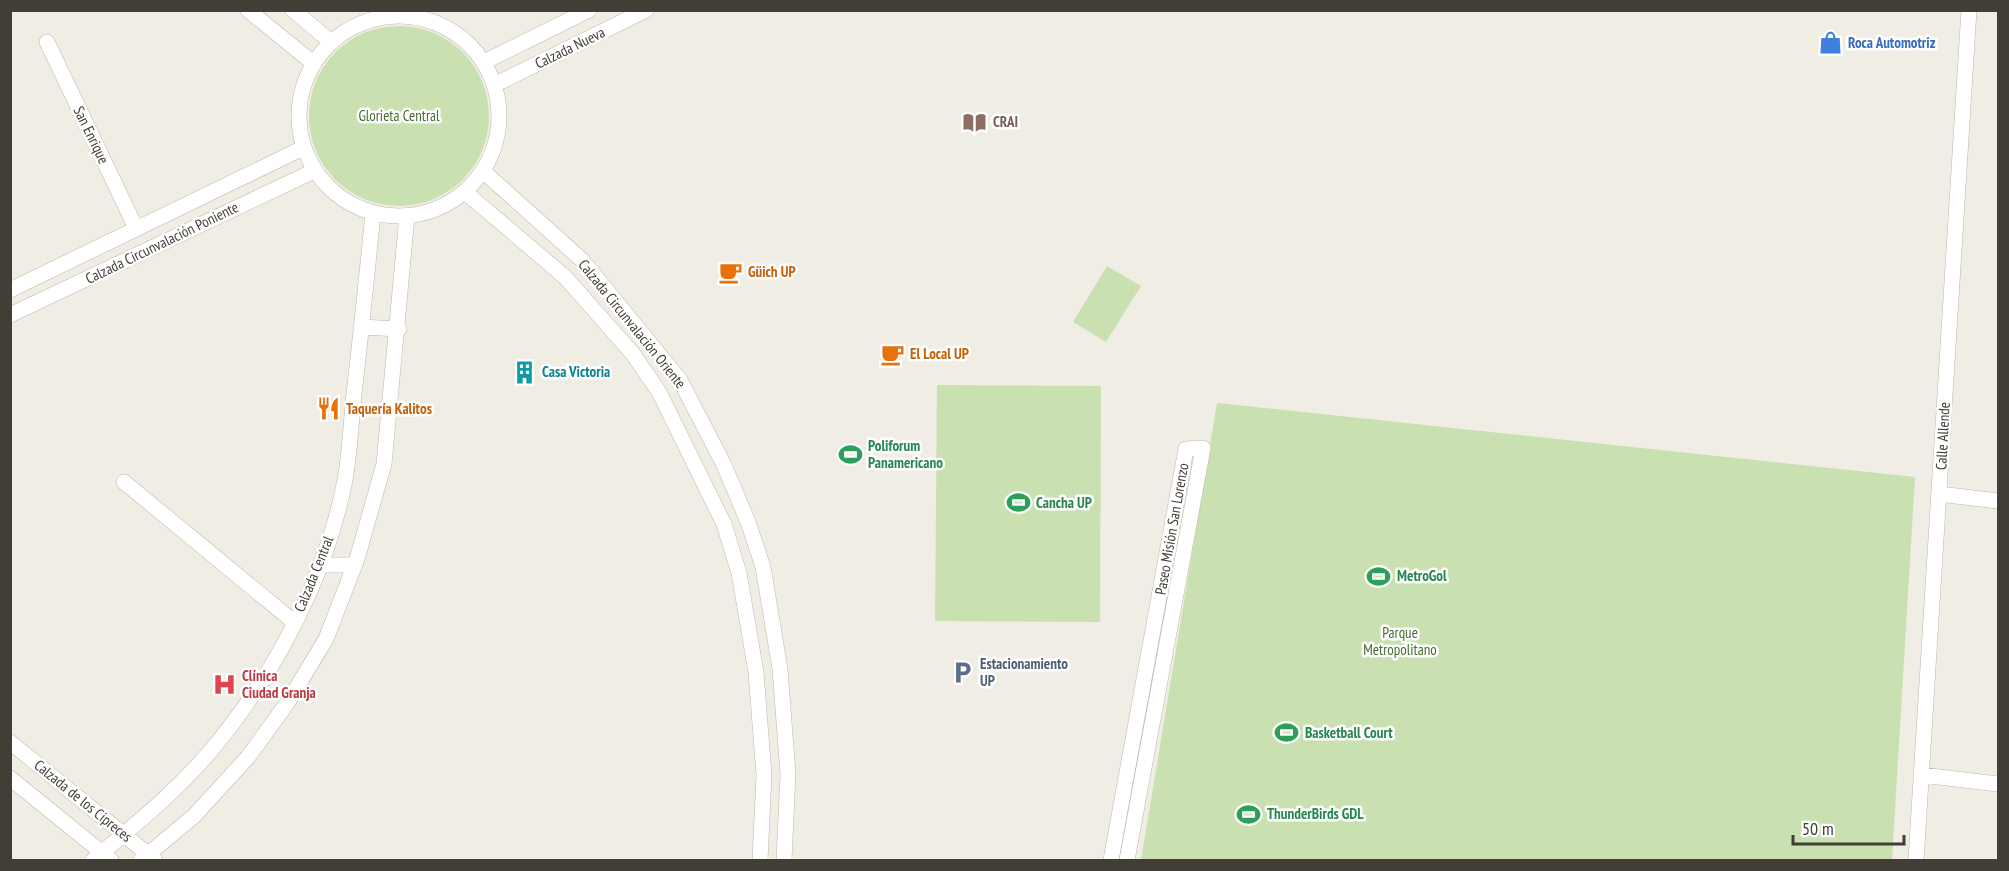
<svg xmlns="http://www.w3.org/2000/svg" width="2009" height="871" font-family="'PT Sans Narrow',sans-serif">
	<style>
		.green { fill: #c9e1b0 }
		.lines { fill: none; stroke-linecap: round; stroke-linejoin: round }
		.minor-casing { stroke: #beb8ab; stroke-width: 16 }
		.minor { stroke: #fff; stroke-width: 15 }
		.labels { text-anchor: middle; stroke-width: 5; stroke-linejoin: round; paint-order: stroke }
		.shop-label { font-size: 15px; font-weight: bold; fill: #366cbe; stroke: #fff; text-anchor: start }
		.street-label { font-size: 15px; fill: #423d35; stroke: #fff }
		.park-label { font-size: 15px; fill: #446d2e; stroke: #fff }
		.education-label { font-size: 15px; font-weight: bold; fill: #785e54; stroke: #fff; text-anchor: start }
		.food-label { font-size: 15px; font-weight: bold; fill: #c56008; stroke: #fff; text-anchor: start }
		.culture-label { font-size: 15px; font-weight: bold; fill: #0d838f; stroke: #fff; text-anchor: start }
		.leisure-label { font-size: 15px; font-weight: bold; fill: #27864d; stroke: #fff; text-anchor: start }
		.service-label { font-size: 15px; font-weight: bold; fill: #4e5e75; stroke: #fff; text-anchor: start }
		.health-label { font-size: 15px; font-weight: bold; fill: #be3a42; stroke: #fff; text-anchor: start }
	</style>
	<rect width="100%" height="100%" fill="#f0ede4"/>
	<path class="green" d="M309 116a90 90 0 1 1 180 0a90 90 0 1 1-180 0Z
		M1107,266L1141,286L1106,342L1073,322Z
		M937,385L1101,386L1100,622L935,621Z
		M1217,403L1915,477L1892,860H1141Z"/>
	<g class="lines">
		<defs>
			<path id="minor" d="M248,10L313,63
				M293,10L331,42
				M299 116a100 100 0 1 1 200 0a100 100 0 1 1-200 0Z
				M47,42L136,228
				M484,62L589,10
				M494,85L646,10
				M483,171L582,260L680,380L724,465L748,522L763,567L780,669L788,774L784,860
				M465,192L565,277L633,354L659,392L724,524L739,573L756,672L764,775L760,860
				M10,290L303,148
				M10,315L314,171
				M361,327L399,329
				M124,482L294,622
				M1939,494L1998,501
				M320,565H354
				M10,742L155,860
				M1922,775L1998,784
				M10,778L111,860
				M93,860C136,824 182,787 218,742C278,668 327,574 345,480C350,452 351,422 354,394C361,334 367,274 373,214
				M141,860L194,816L248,757L288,702L326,639L357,559L384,464L407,216
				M1111,860L1186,449L1203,448L1127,860
				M1916,860L1969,10"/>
		</defs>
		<use href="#minor" class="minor-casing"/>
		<use href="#minor" class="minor"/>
	</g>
	<defs>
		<symbol id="shop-bare" viewBox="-9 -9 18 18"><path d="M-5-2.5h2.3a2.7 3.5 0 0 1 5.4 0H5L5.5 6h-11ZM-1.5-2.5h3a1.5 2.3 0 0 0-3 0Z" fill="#3f7fe0" stroke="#fff" stroke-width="2.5" paint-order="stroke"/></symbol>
		<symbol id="library-bare" viewBox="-9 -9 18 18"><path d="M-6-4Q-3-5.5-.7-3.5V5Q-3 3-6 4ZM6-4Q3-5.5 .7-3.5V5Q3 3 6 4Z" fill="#8d6e63" stroke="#fff" stroke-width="2.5" paint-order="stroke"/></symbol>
		<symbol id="cafe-bare" viewBox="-9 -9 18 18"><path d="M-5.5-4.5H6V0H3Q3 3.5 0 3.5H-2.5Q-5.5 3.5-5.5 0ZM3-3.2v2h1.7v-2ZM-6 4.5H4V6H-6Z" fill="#e8710a" stroke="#fff" stroke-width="2.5" paint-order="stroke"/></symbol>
		<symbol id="building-bare" viewBox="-9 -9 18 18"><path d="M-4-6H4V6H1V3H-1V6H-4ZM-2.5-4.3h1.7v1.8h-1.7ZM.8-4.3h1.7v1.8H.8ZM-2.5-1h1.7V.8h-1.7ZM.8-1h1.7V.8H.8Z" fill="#0f9aa8" stroke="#fff" stroke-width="2.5" paint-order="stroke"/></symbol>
		<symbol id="restaurant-bare" viewBox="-9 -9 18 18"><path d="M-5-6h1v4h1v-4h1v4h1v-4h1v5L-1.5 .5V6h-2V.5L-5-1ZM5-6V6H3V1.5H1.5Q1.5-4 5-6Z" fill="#e8710a" stroke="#fff" stroke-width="2.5" paint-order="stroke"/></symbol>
		<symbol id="stadium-bare" viewBox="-9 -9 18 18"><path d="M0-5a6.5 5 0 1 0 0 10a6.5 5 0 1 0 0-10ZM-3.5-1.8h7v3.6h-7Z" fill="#2e9e5b" stroke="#fff" stroke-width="2.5" paint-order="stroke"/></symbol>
		<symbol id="parking-bare" viewBox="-9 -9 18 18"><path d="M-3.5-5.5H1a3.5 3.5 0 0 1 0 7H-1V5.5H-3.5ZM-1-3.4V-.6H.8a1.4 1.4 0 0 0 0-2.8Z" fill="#5c6f8a" stroke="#fff" stroke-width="2.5" paint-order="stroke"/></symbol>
		<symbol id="hospital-bare" viewBox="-9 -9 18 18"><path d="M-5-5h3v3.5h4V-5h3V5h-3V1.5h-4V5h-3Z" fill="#e0444e" stroke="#fff" stroke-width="2.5" paint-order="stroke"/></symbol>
	</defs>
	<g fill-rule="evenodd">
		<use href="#shop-bare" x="1814" y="26" width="33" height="33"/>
		<use href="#library-bare" x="958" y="106" width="33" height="33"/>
		<use href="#cafe-bare" x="714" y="256" width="33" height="33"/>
		<use href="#cafe-bare" x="876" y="338" width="33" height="33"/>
		<use href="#building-bare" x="508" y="356" width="33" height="33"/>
		<use href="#restaurant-bare" x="312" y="392" width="33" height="33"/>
		<use href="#stadium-bare" x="834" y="438" width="33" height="33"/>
		<use href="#stadium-bare" x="1002" y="486" width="33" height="33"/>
		<use href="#stadium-bare" x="1362" y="560" width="33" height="33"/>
		<use href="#parking-bare" x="946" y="656" width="33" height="33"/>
		<use href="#hospital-bare" x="208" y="668" width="33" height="33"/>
		<use href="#stadium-bare" x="1270" y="716" width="33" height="33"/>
		<use href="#stadium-bare" x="1232" y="798" width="33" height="33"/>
	</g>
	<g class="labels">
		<g class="shop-label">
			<text x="1848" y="48">Roca Automotriz</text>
		</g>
		<g class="street-label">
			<text transform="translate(570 48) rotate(-26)" y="5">Calzada Nueva</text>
			<text transform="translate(91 135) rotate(64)" y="5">San Enrique</text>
			<text transform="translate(162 243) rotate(-26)" y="5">Calzada Circunvalación Poniente</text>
			<text transform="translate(632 324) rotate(51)" y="5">Calzada Circunvalación Oriente</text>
			<text transform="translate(1943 436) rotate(-87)" y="5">Calle Allende</text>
			<text transform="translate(1172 529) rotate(-80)" y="5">Paseo Misión San Lorenzo</text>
			<text transform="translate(314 574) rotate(-68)" y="5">Calzada Central</text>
			<text transform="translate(83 801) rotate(39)" y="5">Calzada de los Cipreces</text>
		</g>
		<g class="park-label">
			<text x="399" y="121">Glorieta Central</text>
			<text x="1400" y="638">Parque<tspan x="1400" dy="17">Metropolitano</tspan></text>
		</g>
		<g class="education-label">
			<text x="993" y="127">CRAI</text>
		</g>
		<g class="food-label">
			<text x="748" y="277">Güich UP</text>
			<text x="910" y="359">El Local UP</text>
			<text x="346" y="414">Taquería Kalitos</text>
		</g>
		<g class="culture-label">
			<text x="542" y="377">Casa Victoria</text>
		</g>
		<g class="leisure-label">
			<text x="868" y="451">Poliforum<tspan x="868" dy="17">Panamericano</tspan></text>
			<text x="1036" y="508">Cancha UP</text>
			<text x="1397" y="581">MetroGol</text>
			<text x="1305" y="738">Basketball Court</text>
			<text x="1267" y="819">ThunderBirds GDL</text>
		</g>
		<g class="service-label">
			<text x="980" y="669">Estacionamiento<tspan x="980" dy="17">UP</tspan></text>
		</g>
		<g class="health-label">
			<text x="242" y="681">Clínica<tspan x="242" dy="17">Ciudad Granja</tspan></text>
		</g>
	</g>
	<rect width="2009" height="871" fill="none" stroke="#423d35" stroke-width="24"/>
	<path d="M1793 835v9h111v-9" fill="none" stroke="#423d35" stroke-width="3"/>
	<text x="1802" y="835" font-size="18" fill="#423d35" stroke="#ffffff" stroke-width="4.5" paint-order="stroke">50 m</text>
</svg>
